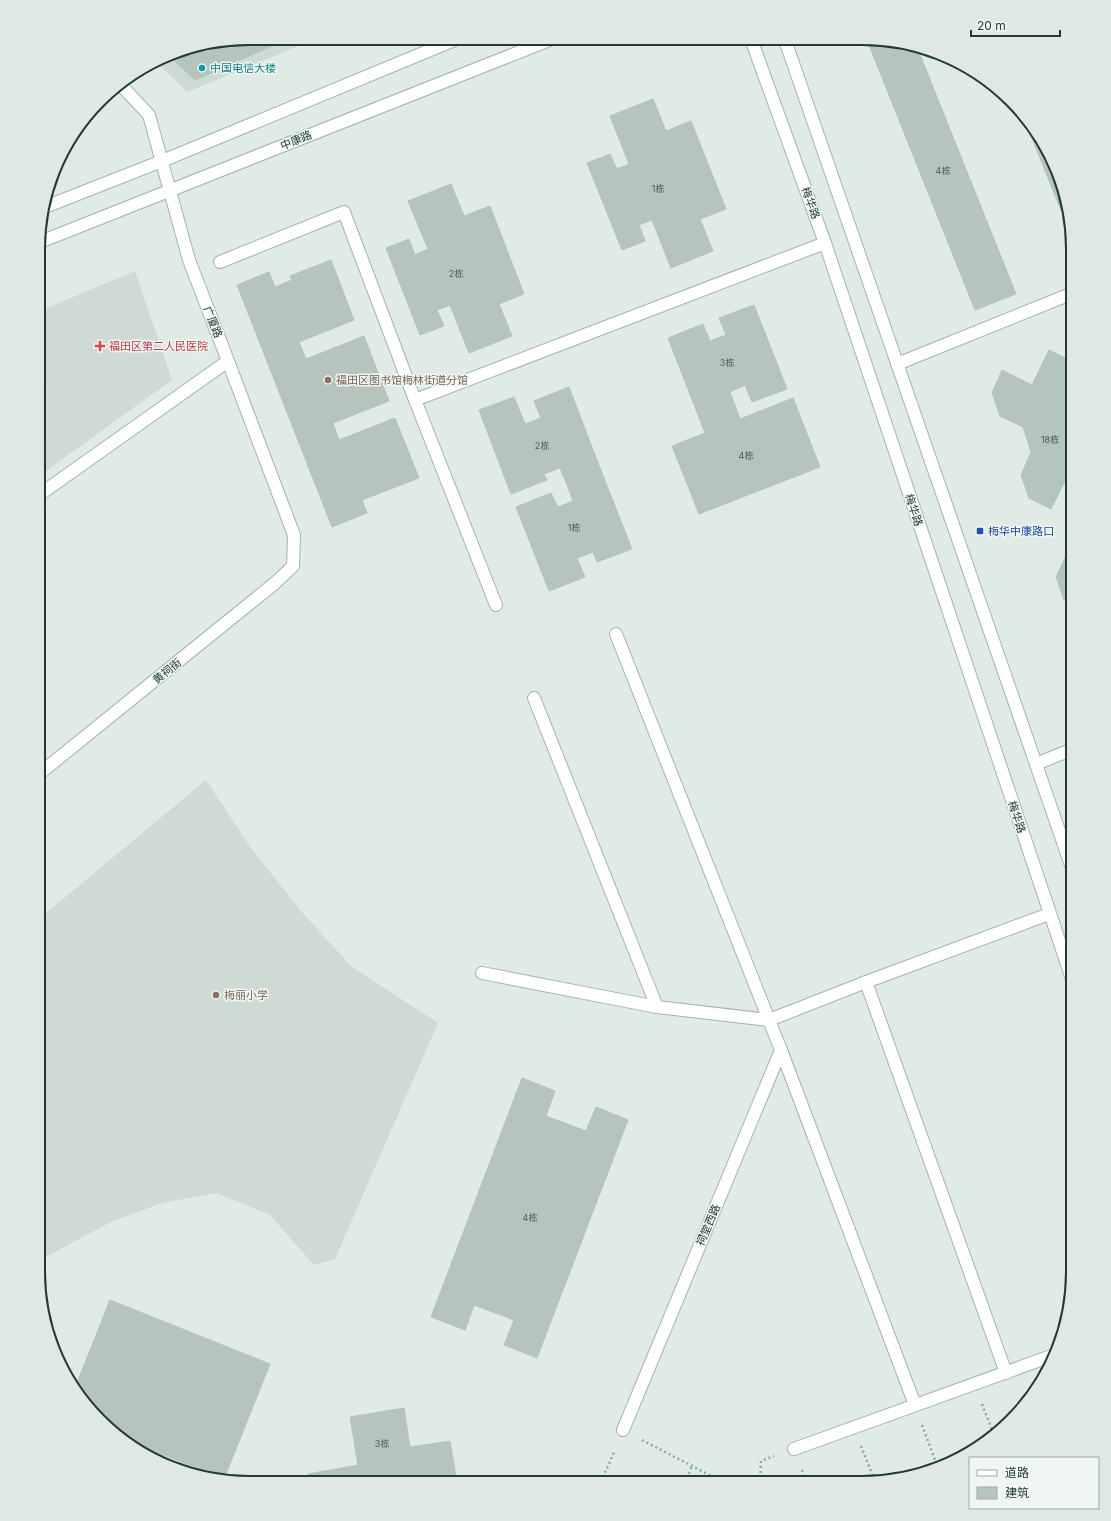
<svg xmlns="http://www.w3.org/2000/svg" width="1111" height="1521" font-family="Inter,'Noto Sans SC',sans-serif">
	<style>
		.built { fill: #cedad4 }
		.building { fill: #b5c5be; stroke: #b2c4bb }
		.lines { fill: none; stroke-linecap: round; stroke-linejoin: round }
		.lane-casing { stroke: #a3b3ac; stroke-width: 14 }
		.street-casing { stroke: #a3b3ac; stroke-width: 14 }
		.secondary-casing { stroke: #9fb6ac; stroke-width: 14 }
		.path { stroke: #80ae9c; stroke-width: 2.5; stroke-dasharray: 2 3; stroke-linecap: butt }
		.lane { stroke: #fff; stroke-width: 12 }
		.street { stroke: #fff; stroke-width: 12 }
		.secondary { stroke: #fff; stroke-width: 12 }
		.culture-dot { fill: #0f9aa8; stroke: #f0f7f3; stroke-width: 1.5 }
		.health-dot { fill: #e0444e; stroke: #f0f7f3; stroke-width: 1.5 }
		.education-dot { fill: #8d6e63; stroke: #f0f7f3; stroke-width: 1.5 }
		.transit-dot { fill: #1a4fb4; stroke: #f0f7f3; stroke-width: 1.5 }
		.labels { text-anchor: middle; stroke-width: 3; stroke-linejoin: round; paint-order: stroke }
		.number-label { font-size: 9px; fill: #465e55 }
		.culture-label { font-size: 11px; fill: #0d838f; stroke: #f0f7f3; text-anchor: start }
		.street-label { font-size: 11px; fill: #213b32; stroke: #f0f7f3 }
		.health-label { font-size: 11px; fill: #be3a42; stroke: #f0f7f3; text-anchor: start }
		.education-label { font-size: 11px; fill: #785e54; stroke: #f0f7f3; text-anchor: start }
		.transit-label { font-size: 11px; fill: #164399; stroke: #f0f7f3; text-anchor: start }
		.rim { fill: none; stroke: #213b32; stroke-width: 2 }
	</style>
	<rect width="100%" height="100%" fill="#e0ebe5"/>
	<path class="built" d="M249,38H318L187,92L157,63L181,49Z
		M135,271L172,380L39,476L40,311Z
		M206,780L251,848L300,910L351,966L438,1023L335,1259L314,1265L270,1215L216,1193L162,1203L113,1221L38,1261L39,919Z"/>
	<path class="building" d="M249,38H290L195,80L169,56L181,49Z
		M871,40H890L917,47L1016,294L975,310L869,45Z
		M653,99L666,131L691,121L726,209L700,219L713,251L671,268L652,220L639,225L645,241L622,250L587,163L610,154L617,169L629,164L610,116Z
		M1021,111L1051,156L1066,195L1071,235Z
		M451,184L464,216L490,206L524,294L499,304L512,336L469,353L450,305L437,310L444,326L420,335L386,248L409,239L415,255L428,249L408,201Z
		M331,260L354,320L299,342L306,359L364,336L389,401L333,423L339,440L395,418L419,478L362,500L367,513L332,527L237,285L269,272L275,287L292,280L290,276Z
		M754,305L787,389L752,402L745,385L730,392L740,419L705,433L668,338L703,324L710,341L726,335L719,318Z
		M1049,350L1073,362V482L1066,479L1051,509L1029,498L1021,475L1031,452L1023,427L1000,416L992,393L1002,370L1032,385Z
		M569,387L600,468L566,482L560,468L544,474L547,480L511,494L479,410L514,397L525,424L541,418L534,401Z
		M793,398L820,467L699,514L672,446Z
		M600,468L632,549L597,562L593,552L577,558L585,577L549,591L516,507L551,493L558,507L573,501L566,482Z
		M1067,554L1073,557V604L1064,600L1056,577Z
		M522,1078L555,1091L546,1116L586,1131L596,1107L628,1120L537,1358L504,1345L514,1320L474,1305L465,1330L431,1317Z
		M110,1300L270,1364L224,1479L121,1438L91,1411L75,1388Z
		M404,1408L410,1447L450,1441L457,1482L309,1481L308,1474L358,1465L350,1417Z"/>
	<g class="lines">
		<defs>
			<path id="lane" d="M897,364L1073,293
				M616,634L769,1020
				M534,698L657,1007
				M1036,764L1073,749
				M866,982L1006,1373
				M781,1050L915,1405"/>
			<path id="street" d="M220,262L344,212L415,400L825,243
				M415,400L496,605
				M39,495L228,361
				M39,774L275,583L293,566L294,535L228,361L189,260L149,115L120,84
				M482,973L657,1007L769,1020L866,982L1049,914
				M623,1430L781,1050L769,1020
				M794,1449L1054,1355"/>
			<path id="secondary" d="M751,39L825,243L1073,982
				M785,40L1073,871
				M45,207L162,161L457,39
				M40,242L552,39"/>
		</defs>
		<use href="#lane" class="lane-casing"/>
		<use href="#street" class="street-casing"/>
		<use href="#secondary" class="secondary-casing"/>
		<path class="path" d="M982,1404L994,1435
			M922,1425L938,1468
			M642,1440L725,1483
			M861,1446L875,1481
			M802,1470L807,1483
			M603,1477L613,1482
			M906,1477L965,1455
			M601,1482L615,1450
			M685,1483L692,1466
			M760,1483L761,1461L774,1456"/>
		<use href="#lane" class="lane"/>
		<use href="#street" class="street"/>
		<use href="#secondary" class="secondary"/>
	</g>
	<circle class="culture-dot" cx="202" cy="68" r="4"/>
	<path class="health-dot" d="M98 340h4v4h4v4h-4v4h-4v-4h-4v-4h4z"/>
	<g class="education-dot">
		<circle cx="328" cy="380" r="4"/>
		<circle cx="216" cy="995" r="4"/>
	</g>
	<rect class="transit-dot" x="976" y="527" width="8" height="8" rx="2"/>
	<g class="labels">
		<g class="number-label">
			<text x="943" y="174">4栋</text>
			<text x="658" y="192">1栋</text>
			<text x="456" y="277">2栋</text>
			<text x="727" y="366">3栋</text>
			<text x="1050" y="443">18栋</text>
			<text x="542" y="449">2栋</text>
			<text x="746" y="459">4栋</text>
			<text x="574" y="531">1栋</text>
			<text x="530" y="1221">4栋</text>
			<text x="382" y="1447">3栋</text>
		</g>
		<g class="culture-label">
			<text x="210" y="72">中国电信大楼</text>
		</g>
		<g class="street-label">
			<text transform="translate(296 140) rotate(-22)" y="4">中康路</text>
			<text transform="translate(811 203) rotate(70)" y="4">梅华路</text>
			<text transform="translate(213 322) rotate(68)" y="4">广厦路</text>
			<text transform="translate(914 510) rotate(72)" y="4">梅华路</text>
			<text transform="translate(167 671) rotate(-39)" y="4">黄祠街</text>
			<text transform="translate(1017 817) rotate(72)" y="4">梅华路</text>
			<text transform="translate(708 1225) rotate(-67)" y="4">祠堂西路</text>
		</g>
		<g class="health-label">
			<text x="109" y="350">福田区第二人民医院</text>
		</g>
		<g class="education-label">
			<text x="336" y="384">福田区图书馆梅林街道分馆</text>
			<text x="224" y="999">梅丽小学</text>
		</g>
		<g class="transit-label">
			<text x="988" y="535">梅华中康路口</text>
		</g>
	</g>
	<path d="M0 0H1111V1521H0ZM249 45H862A204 204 0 0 1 1066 249V1272A204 204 0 0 1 862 1476H249A204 204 0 0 1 45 1272V249A204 204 0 0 1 249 45Z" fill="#dfe8e4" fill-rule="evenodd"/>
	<path class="rim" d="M249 45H862A204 204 0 0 1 1066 249V1272A204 204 0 0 1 862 1476H249A204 204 0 0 1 45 1272V249A204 204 0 0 1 249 45Z"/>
	<rect x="969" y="1457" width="130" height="52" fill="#f0f7f3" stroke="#9daca6"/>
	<rect x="977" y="1470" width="20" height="6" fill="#ffffff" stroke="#9daca6"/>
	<text x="1005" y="1477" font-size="12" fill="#213b32">道路</text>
	<rect x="977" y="1487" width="20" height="12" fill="#b5c5be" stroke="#9daca6"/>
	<text x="1005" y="1497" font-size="12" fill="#213b32">建筑</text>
	<path d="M971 30v6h89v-6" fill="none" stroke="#213b32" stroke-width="2"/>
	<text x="977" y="30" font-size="12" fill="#213b32" stroke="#f0f7f3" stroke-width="3" paint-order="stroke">20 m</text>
</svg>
